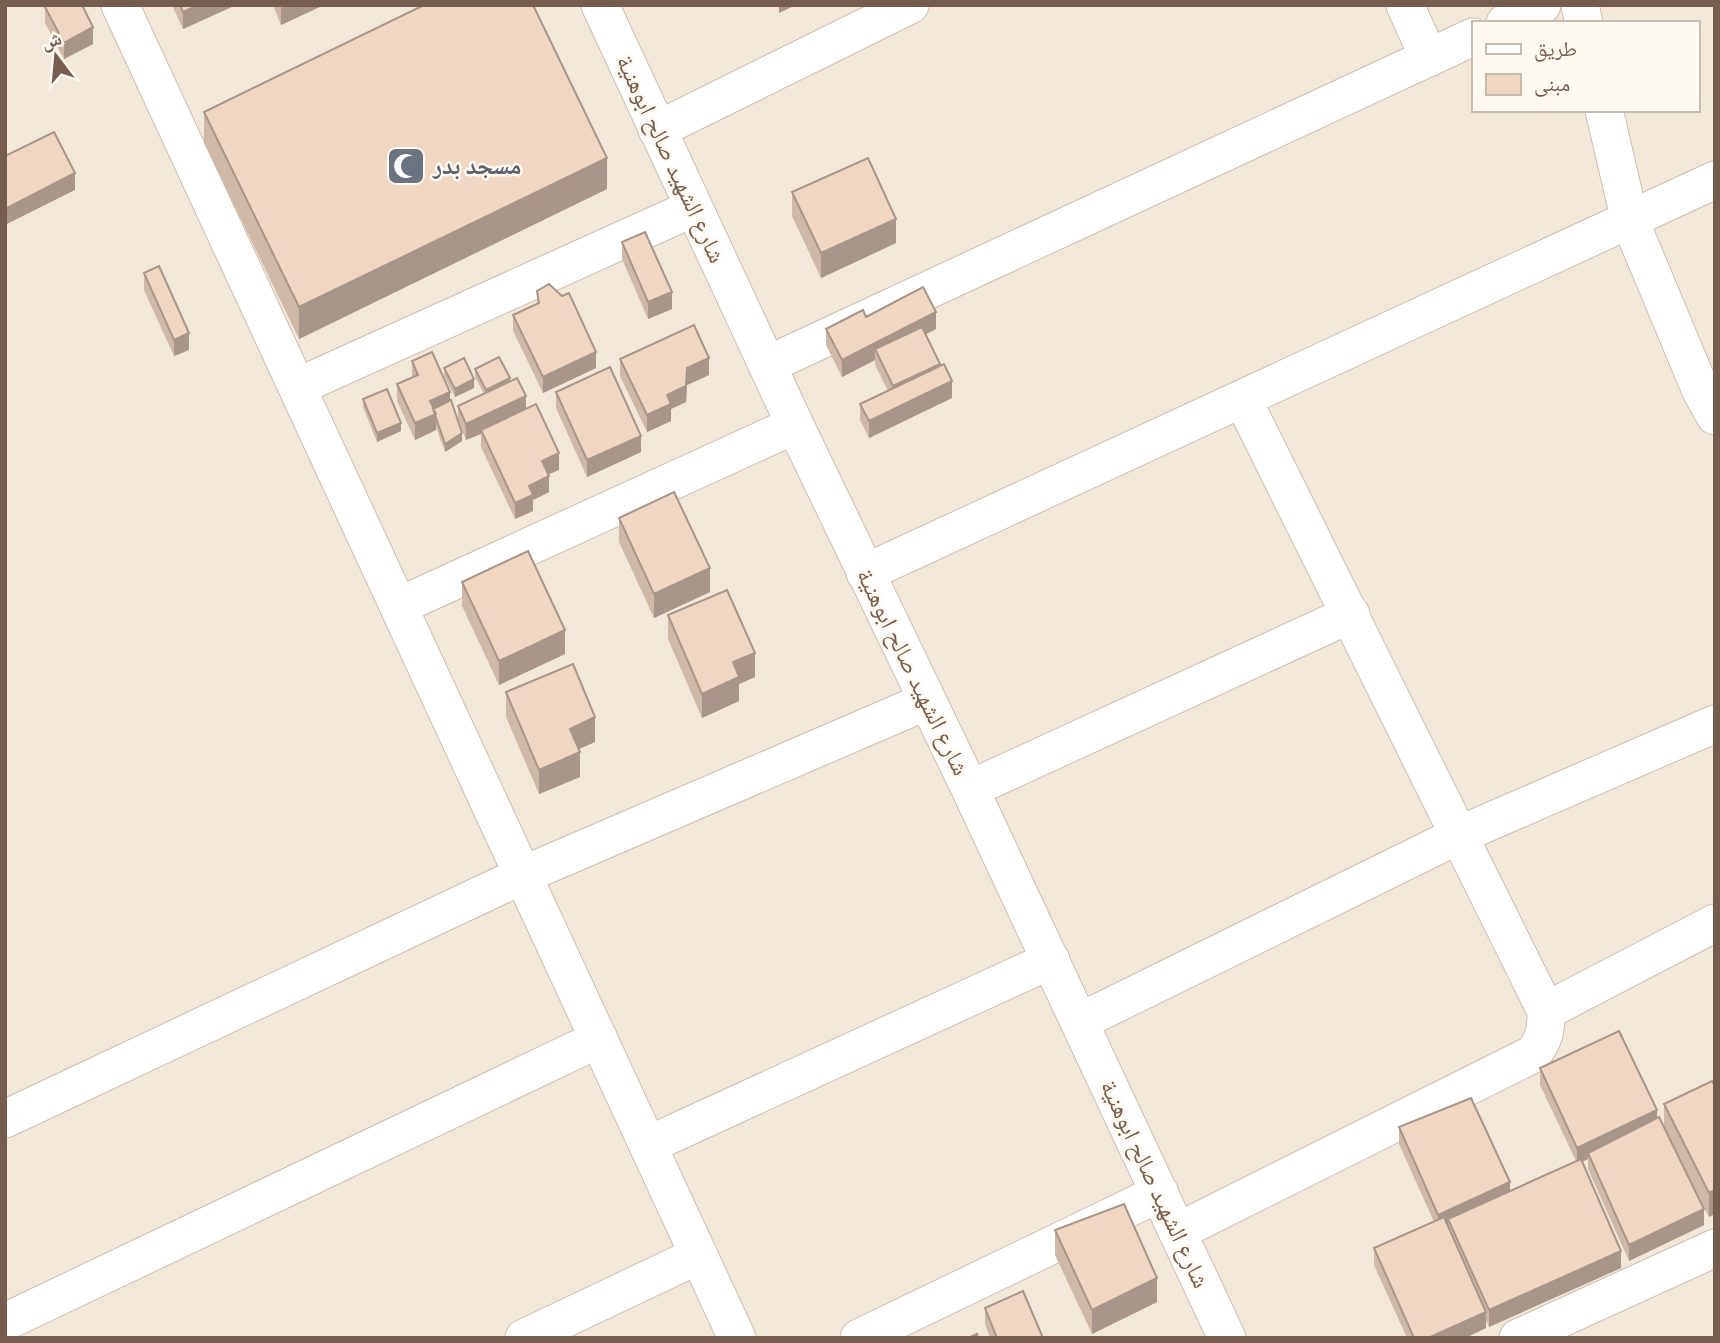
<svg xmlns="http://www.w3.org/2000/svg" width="1720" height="1343" font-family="'Archivo Narrow','Noto Naskh Arabic',sans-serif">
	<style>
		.residential { fill: #f2e8d9; fill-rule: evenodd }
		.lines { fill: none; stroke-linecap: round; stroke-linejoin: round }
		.minor-casing { stroke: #cdbeb1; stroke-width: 39 }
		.minor { stroke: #fff; stroke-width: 37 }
		.wall { fill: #ceb9a9 }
		.shaded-wall { fill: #a79689 }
		.building { fill: #efd7c4; stroke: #a79689; stroke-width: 2 }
		.labels { text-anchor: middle; stroke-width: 5; stroke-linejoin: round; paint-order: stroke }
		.street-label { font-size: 24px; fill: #755e4f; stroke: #fef9f1 }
		.worship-label { font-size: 24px; font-weight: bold; fill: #5b616d; stroke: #fef9f1; text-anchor: start }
	</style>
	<rect width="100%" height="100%" fill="#fbf5ea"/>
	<path class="residential" d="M5,5H1715V1338H5ZM1473,23H1697V110H1473Z"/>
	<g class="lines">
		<defs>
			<path id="minor" d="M120,5L737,1338
				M600,5L795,425L970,789L1227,1338
				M1405,5L1429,58
				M1580,5L1584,23
				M1505,23L1542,5
				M1604,110L1630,221L1701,391L1715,416
				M657,130L910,5
				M767,365L1473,37
				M297,387L693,208
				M865,573L1715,180
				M399,606L795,425
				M970,789L1351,614
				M1546,1011L1715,923
				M1079,1022L1459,835L1715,724
				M5,1119L523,875L927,701
				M648,1145L1051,960
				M1177,1232L1533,1054C1545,1039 1546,1029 1546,1011L1243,400
				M5,1322L599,1039
				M524,1338L699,1255
				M859,1338L1160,1193
				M1518,1338L1715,1248"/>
		</defs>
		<use href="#minor" class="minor-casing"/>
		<use href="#minor" class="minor"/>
	</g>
	<path class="wall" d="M172,5H236L183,29Z
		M273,5H324L281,25Z
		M45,7L93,44L64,59L45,23Z
		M204,112L607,189L299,339L204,143Z
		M792,192L896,243L821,278L792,216Z
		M622,242L672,309L648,319L622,259Z
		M144,273L189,350L174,356L144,290Z
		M537,291L596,368L543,393L513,331V315L537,304Z
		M866,317L936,329L926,334L940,366L952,398L869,438L860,420V404L888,391L875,365V360L842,377L826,345V329Z
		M620,359L709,375L687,385L686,402L671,409V421L647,432L620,376Z
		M412,361L450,401L458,420V406L484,394L475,377V369L510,381L559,470L548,474L549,492L533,500V511L515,519L481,447V434L466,440L461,428L462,441L445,452L436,427V430L415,440L397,401V384L412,378Z
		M444,368L474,388L455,397L444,376Z
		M556,392L641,452L587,477L556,408Z
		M363,399L401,431L377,442L363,407Z
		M619,518L710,592L654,618L619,542Z
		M462,582L565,654L499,685L462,606Z
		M668,615L755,677L739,684V701L702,718L668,639Z
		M506,692L595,742L579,749L580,777L539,794L506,717Z
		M1540,1068L1657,1118L1664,1128V1104L1712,1081L1709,1217L1675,1151L1704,1225L1629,1261L1588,1169V1159L1582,1162L1621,1268L1489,1327L1486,1320V1328L1465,1338H1407L1374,1265V1248L1434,1222L1399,1144V1127L1510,1191L1576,1161L1540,1085Z
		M1055,1230L1157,1302L1092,1334L1055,1255Z
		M985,1308L1043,1338H990L985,1324Z"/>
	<path class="shaded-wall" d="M199,5H236L183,29V12Z
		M281,5H324L281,25Z
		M779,5H796L779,13Z
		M93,27V44L64,59V43Z
		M607,158V189L299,339V307Z
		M75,173V190L5,225V209Z
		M896,219V243L821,278V253Z
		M672,292V309L648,319V302Z
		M936,312V329L879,358L875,349V360L842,377V360Z
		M189,333V350L174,356V340Z
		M596,352V368L543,393V377Z
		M709,358V375L687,385L686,402L671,409V421L647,432V415L667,395L687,368Z
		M940,364V381L893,403V386Z
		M510,378V386L486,399V390Z
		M474,379V388L455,397V389Z
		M952,381V398L869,438V421Z
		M450,392V409L436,415V430L415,440V423L430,401Z
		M526,396V413L481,430V434L466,440V424Z
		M401,423V431L377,442V433Z
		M462,433V441L445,452V444Z
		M641,436V452L587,477V460Z
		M559,453V470L542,477V461Z
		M549,476V492L533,500V511L515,519V503L529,486Z
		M710,568V592L654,618V594Z
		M565,630V654L499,685V661Z
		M755,653V677L739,684V701L702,718V694L733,662Z
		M595,717V742L570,753V729Z
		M580,752V777L539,794V770Z
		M1657,1110V1126L1588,1153V1159L1577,1164V1148Z
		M1510,1182V1199L1448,1219V1227L1438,1231V1215Z
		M1715,1190V1214L1709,1217V1193Z
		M1704,1209V1225L1629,1261V1245Z
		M1621,1251V1268L1489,1327V1310Z
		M1157,1278V1302L1092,1334V1310Z
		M1486,1312V1328L1465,1338H1428Z"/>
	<path class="building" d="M48,5H82L93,27L64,43L45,7Z
		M180,5H199L183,12Z
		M424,5H533L607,158L299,307L204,112Z
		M54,132L75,173L5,209V156Z
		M868,158L896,219L821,253L792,192Z
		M645,232L672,292L648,302L622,242Z
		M159,266L189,333L174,340L144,273Z
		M549,284L562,296L569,293L596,352L543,377L513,315L539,303L537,291Z
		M923,287L936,312L842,360L826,329L863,310L866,317Z
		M694,325L709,358L687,368L686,386L667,395L671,404L647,415L620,359Z
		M922,327L940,364L893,386L875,349Z
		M432,352L450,392L430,401L436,414L415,423L397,384L418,375L412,361Z
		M499,357L510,378L486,390L475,369Z
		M464,358L474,379L455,389L444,368Z
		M944,364L952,381L869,421L860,404Z
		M610,367L641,436L587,460L556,392Z
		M517,378L526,396L466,424L458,406Z
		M387,389L401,423L377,433L363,399Z
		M451,400L462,433L445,444L433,409Z
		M536,404L559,453L542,461L549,476L529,486L533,495L515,503L481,430Z
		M674,492L710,568L654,594L619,518Z
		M528,551L565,630L499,661L462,582Z
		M727,590L755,653L733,662L739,677L702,694L668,615Z
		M573,664L595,717L570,729L580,752L539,770L506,692Z
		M1619,1031L1657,1110L1577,1148L1540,1068Z
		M1712,1081L1715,1086V1190L1709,1193L1664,1104Z
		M1471,1098L1510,1182L1438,1215L1399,1127Z
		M1659,1117L1704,1209L1629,1245L1588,1153Z
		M1581,1159L1621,1251L1489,1310L1448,1219Z
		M1124,1204L1157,1278L1092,1310L1055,1230Z
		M1444,1217L1486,1312L1428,1338H1414L1374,1248Z
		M1023,1291L1043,1338H997L985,1308Z
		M977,1334L978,1338H968Z"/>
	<defs>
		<symbol id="mosque-square" viewBox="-11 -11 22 22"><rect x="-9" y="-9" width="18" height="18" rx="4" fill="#6b7280" stroke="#fef9f1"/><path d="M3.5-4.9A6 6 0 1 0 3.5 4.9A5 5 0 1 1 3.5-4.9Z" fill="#fff"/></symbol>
	</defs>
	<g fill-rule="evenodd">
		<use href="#mosque-square" x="384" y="144" width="44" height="44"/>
	</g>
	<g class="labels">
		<g class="street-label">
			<text transform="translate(671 159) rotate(65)" y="8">شارع الشهيد صالح ابوهنية</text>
			<text transform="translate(913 672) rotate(64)" y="8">شارع الشهيد صالح ابوهنية</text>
			<text transform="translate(1155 1184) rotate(65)" y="8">شارع الشهيد صالح ابوهنية</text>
		</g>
		<g class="worship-label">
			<text x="433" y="174">مسجد بدر</text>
		</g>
	</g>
	<rect width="1720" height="1343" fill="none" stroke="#755e4f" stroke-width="14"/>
	<rect x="1472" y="21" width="228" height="91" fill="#fef9f1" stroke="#c7bbb0" stroke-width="2"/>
	<rect x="1486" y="44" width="35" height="10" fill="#ffffff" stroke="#c7bbb0" stroke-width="2"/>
	<text x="1534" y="56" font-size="21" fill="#755e4f">طريق</text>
	<rect x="1486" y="74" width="35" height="21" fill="#efd7c4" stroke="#c7bbb0" stroke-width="2"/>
	<text x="1534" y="91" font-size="21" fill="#755e4f">مبنى</text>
	<g transform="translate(56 56) rotate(344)" stroke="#fef9f1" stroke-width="5" paint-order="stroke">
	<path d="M0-5L12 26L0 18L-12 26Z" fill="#755e4f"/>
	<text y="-10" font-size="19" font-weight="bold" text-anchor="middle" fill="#755e4f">ش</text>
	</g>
</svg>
